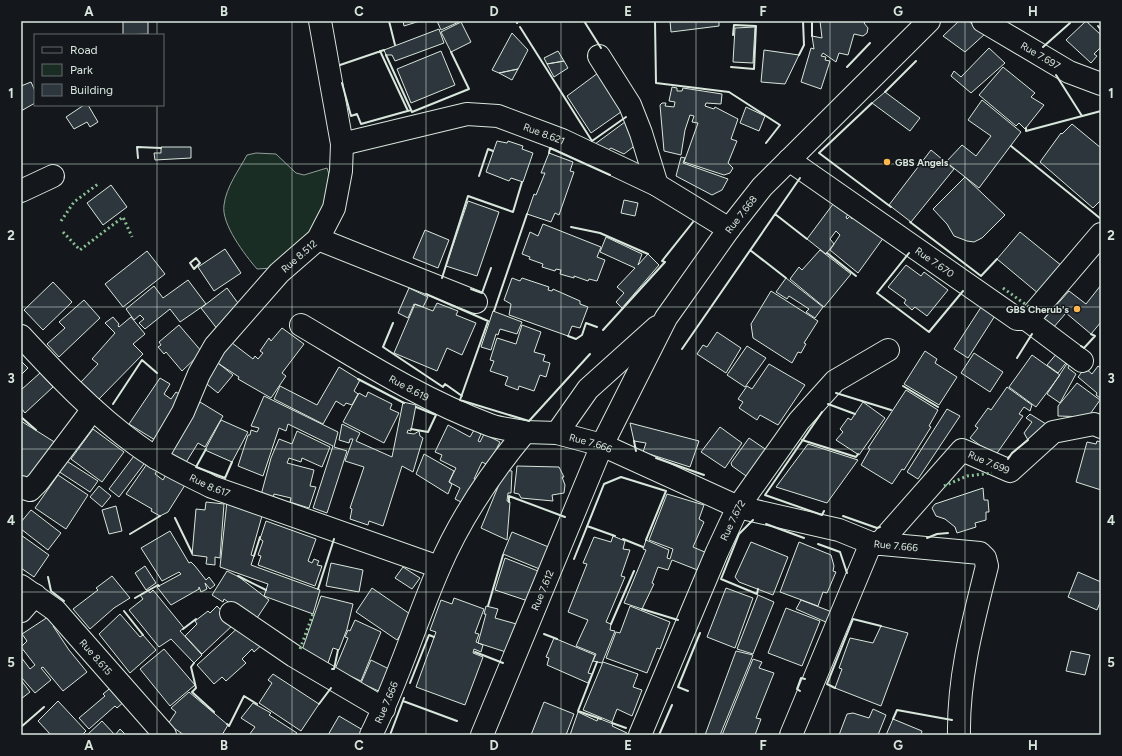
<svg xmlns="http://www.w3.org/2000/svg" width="1122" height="756" font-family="Figtree,sans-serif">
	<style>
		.green { fill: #1a2d24; stroke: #939e99 }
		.building { fill: #2c363c; stroke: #d8e6dc }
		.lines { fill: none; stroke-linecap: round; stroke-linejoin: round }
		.minor-casing { stroke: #d8e6dc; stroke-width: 24 }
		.minor { stroke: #14181c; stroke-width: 22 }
		.hedge { stroke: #8ac095; stroke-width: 3; stroke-dasharray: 2 3; stroke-linecap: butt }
		.wall { stroke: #d8e6dc; stroke-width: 2 }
		.grid { fill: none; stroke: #d8e6dc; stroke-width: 1; stroke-opacity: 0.55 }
		.poi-dot { fill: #ffb74d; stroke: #14181c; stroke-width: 1.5 }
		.labels { text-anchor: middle; stroke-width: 3; stroke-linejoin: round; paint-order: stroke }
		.street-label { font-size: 10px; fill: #d8e6dc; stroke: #14181c }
		.poi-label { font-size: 10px; font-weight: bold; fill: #d8e6dc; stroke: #14181c; text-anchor: start }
		.neatline { fill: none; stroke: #d8e6dc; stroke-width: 1.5 }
		.grid-label { font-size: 13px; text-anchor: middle; font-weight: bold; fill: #d8e6dc }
	</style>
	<rect width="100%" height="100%" fill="#14181c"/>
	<path class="green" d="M256,153L276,154L296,173L304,175L327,168L332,184L320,227L273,268L257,269C245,255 221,224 224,205C226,187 239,170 247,155Z"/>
	<path class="building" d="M123,21H148V34L123,35Z
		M403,21H420L404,26Z
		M437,21H461L441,30Z
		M670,21H719V26L671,32Z
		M820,21H866L864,23L868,28L867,33L863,36L854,34L848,55L839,53L836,62L823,53L821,56L826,57L825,60L830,61L821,89L801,82L811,48L814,49L812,36L822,38Z
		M959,21H968L986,33L965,52L943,36Z
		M1086,21L1101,35V47L1094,54L1097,56L1091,63L1066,40Z
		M461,22L471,42L451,52L441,32Z
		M755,27L753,63L733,62L735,28Z
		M439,29L444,43L395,61L392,55H386L384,50Z
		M512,33L528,50L518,69L499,73L492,70Z
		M989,48L1005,63L971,93L951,76L954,71L961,77Z
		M764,50L799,55L785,84L761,82Z
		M441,51L455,85L411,103L397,69Z
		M558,51L564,61L547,64L544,58Z
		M564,61L568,68L554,77L547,64Z
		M1003,67L1035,93L1031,97L1044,105L1025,129L1019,123L1016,126L979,95Z
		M518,69L512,80L499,73Z
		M602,70L628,107L591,133L567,96Z
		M31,82L35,91V103L21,111V86Z
		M672,87L677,88V91H682L683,88L722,94L721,104L706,103L705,106L714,109L715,107L738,119L731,139L737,141L728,163L733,168L730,173L724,175L684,162L698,123L692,122L694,116L690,115L685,130L681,155L664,151L660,105L662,103H666L665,106L674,107L675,102L669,101Z
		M885,92L920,118L910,131L872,103Z
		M982,100L1021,132L979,188L946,162L962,145L976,156L991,136L968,120Z
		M84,105H88L98,122L90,127L87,122L74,129L66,117Z
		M746,107L765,116L759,131L740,123Z
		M629,119L637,144L624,154L611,148L608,150L595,144Z
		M1072,124L1101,148V200L1093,208L1040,162L1061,133L1062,134Z
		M497,141L507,143L508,141L523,146L522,149L533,153L523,182L511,178L509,181L486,172Z
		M161,147H191V158L155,160L154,153H161Z
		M931,150L954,169L911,222L889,205Z
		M549,153L573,162L570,171L574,172L559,215L555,213L551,222L527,214L534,194L536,195L545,173H541Z
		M681,157L685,158L683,163L728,179L722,190L712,195L676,176Z
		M965,177L1005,215L982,238L974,242L967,241L954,236L947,224L933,209Z
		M111,185L127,207L103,225L87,203Z
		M842,192L856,204L846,217L847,219L850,216L852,219L856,214L884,237L858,273L830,250L840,235L836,231L830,239L834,244L826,254L807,239Z
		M624,200L638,203L635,216L621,213Z
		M468,201L499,212L477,276L446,266Z
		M543,224L601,247L597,257L605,260L597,281L589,279L588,281L574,276V278L560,274L561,270L556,269L555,271L542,267L543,264L529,259L530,257L522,254L530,232L538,236Z
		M425,230L449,240L438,268L413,258Z
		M1020,232L1062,266L1039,294L997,259Z
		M606,237L642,254L638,265L648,254L659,265L622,308L616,302L624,293L617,287L635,268L600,252Z
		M225,249L241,273L214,291L198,267Z
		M820,250L851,274L824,307L790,279L799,267L802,270Z
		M147,251L165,274L123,307L105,284Z
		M906,265L921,276L924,272L948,290L927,316L915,307L912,310L904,303L906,300L888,287Z
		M512,278L520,281L522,278L549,287L548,290L552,291L553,289L580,301V304L588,307L580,328L572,326L568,336L509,315L511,304L504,300Z
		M786,278L823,307L815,318L806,312L809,309L789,296L787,299L776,292Z
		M188,280L206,304L180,322L170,309L145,329L139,323L144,319L140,315L134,320L126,309L154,286L163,298Z
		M53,282L72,302L43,330L24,310Z
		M1101,285V322L1091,334L1066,313L1053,328L1044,319L1069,291L1086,304Z
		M227,288L243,310L218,330L201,308Z
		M409,288L428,297L423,307L414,304L408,318L398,313Z
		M771,291L818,321L804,343L806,344L801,353L798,352L792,363L753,338L751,324Z
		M84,300L100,318L59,357L47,344L65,328L59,322Z
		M985,301L998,311L968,358L954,349Z
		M437,303L458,311L456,315L476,323L462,355L447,348L437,371L394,353L415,304L433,311Z
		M493,311L522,322L517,334L500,329L498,335L496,334L491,350L481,347Z
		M113,317L119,324L118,326L119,327L131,317L145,334L133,344L143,354L99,399L81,382L98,364L92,359L115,333L105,323Z
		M179,325L202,352L182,371L166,352L164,354L158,347L161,345L159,342Z
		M522,325L541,332L534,352L545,355L543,361L550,363L546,377L540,375L534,391L519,386L518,390L505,385L508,377L490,371L494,361L490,360L497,338L516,344Z
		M282,328L304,344L282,373L286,376L271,398L238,379L239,377L213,360L227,339L253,359L255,356L258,359L263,353L260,351L269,338L271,341Z
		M717,332L741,348L726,373L697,354L703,345L707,347Z
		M747,346L766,358L745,387L727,375Z
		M925,351L937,359L935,363L957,377L939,405L904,384Z
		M1058,352L1069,359L1058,373L1047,365Z
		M974,353L1003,372L990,392L961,373Z
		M1032,355L1060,375L1036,407L1009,387Z
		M21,361L28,368L21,375Z
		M1068,362L1070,364L1068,368L1076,374L1060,403L1047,394Z
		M218,363L233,375L218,393L203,381Z
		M769,364L805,385L778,425L760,415L757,420L739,408L743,402L738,399L747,386L752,389Z
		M1098,366L1101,368L1100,398L1096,395L1097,393L1078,377L1085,368L1092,374Z
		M339,367L360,380L354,391L358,394L352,405L346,403L344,406L336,401L323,424L274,399L280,386L317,405Z
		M40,373L53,387L25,413L21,408V390Z
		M160,378L170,384L164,394L171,399L176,392L184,397L155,440L129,424Z
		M1077,383L1100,400L1088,417L1058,416V406Z
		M1007,387L1032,405L1030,411L1024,407L1019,414L1023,416L995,456L970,438L978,428L975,426L988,408L991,410Z
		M906,390L938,410L929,426L931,427L904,470L902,469L892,484L861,465L870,449L868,448Z
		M368,392L392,404L390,409L399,413L384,443L343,422L359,393L366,397Z
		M264,396L338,432L334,447L347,451L327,513L313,508L333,446L288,424L286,431L279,428L263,476L238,466L248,435H250L251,430L257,432L259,428L251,426Z
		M200,402L223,416L205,447L198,443L185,464L169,453Z
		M403,402L416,405L411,431L408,430L407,433L414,434L419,431L420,436L423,438L413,472L402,466L383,526L369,521L368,525L350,519L352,509L350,508L364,467L345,461L353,439H350L349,443L339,440L342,424L360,433L356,441L392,457Z
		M863,402L885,418L859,455L836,440L843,432L840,429L848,418L851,420Z
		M947,409L960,416L918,479L907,472Z
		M1030,414L1046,424L1028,440L1024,433L1032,422L1026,418Z
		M221,420L248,432L232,462L205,450Z
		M21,421L56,443L30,483L21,477Z
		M630,423L699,441L690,467L643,452L646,443L634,441Z
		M448,425L470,437L474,430L481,434L478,441L480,442L484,434L500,442L488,465L482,462L474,479L477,480L465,504L455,499L460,488L449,482L456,468L440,460L442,455L435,452Z
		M720,427L742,443L725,468L701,452Z
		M93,429L124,452L102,482L71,459Z
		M297,431L330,447L322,467L302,458L301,462L289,458L287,463L314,470L310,486L316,487L309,508L290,502L291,498L274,494L273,498L261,495L271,458L279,439L292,444Z
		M749,438L771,453L749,478L732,466L731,463Z
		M1097,441L1101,442V490L1076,482L1087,442L1096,444Z
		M808,444L858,460L827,503L776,487Z
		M137,452L147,460L119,497L109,489Z
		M424,454L454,471L449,482L452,484L448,494L416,474Z
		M65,460L98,481L90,492L58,471Z
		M149,461L159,467L155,474L163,480L168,471L185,485L168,512L160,516L151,511L152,509L126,494Z
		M517,466L559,467L564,477H562L565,485L564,493L552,495L553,501L521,498L519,494L514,493Z
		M505,470L512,471L511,493H508L507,501L510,502L507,540L481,528Z
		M58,475L88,495L66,529L35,508Z
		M99,486L111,496L102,507L90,497Z
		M983,488L984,500H988L989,512H986V520L975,523L976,527L957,533L955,527L945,519L936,516L932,508L935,504Z
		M667,494L704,505L699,519L704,522L693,547L707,553L700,571L672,560L668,570L658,567L652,583L654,584L642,609L624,603L646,550L643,549L646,540L669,550L667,558L670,559L673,549L649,540Z
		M227,501L262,516L251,555L254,556L251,565L320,590L313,614L264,596L268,584L220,567Z
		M206,502L224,504L220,558L215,557V565L206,564L207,557L192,555L196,509L205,510Z
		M116,506L122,531L109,534L102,510Z
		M31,510L61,533L48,550L21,529V522Z
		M266,521L316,539L308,561L312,563L314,559L319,561L317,565L322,566L315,586L258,565L261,556L258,555L263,541L260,539Z
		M170,531L189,563L191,562L195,566L206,580L209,577L215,585L210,589L205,583L207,589L201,592L199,587V589L171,605L157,587L181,574L179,572L162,581L141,548Z
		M512,532L551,548L542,570L503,554Z
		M21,535L49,555L34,577L21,568Z
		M613,536L625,541L623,549L630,550L621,576L625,577L606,622L611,624L610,630L615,631L602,663L593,661L596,654L576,646L588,620L568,612L587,564L583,563L594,537L611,542Z
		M751,542L788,557L773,595L739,582L735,577Z
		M799,542L831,555L834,566L833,571L836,572L827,593L823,592L818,606L780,592Z
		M505,558L538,571L528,601L495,590Z
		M331,563L363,570L359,592L326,586Z
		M145,566L156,583L146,590L135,573Z
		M403,567L420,578L412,589L395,578Z
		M227,571L239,577L269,600L255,621L224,599L223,602L212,595Z
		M1078,572L1101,582V600L1097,610L1068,597Z
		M112,576L130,598L114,608L90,629L73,609L98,590L96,588Z
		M372,588L413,616L397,640L356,612Z
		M726,588L753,598L735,648L707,637Z
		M148,590L150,593L153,590L184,628L180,631L202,655L194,663L171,639L159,647L129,610L143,599L140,595Z
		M758,595L774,602L753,654L737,649Z
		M321,596L353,604L347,629L339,650L333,648L328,663L301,653Z
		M454,598L484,609L475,633L479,634L476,642L483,645L481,652L474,649L473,653L483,657L465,705L416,687L436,632L430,630L441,600L452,604Z
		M801,600L832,612L828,623L796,609Z
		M217,606L234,624L202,654L185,636L197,624L195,621L208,611L210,613Z
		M486,606L498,609L495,618L520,625L512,654L478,643L486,614H484Z
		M630,606L670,622L660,649L657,648L647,673L606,658L616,632L620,633Z
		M786,608L820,621L802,666L768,653Z
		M54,613L60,623L53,626L69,650L87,672L63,691L43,667L41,668L51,680L35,693L21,677V657L30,669L35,665L21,647L27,641L22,634Z
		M120,614L140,637L143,635L156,650L130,673L99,634Z
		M355,620L381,632L361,681L335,669L348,638L345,637L348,630L350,631Z
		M241,625L265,642L254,652L252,649L242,659L246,663L226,681L222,677L214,684L197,665Z
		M881,626L908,633L881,706L835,688L842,669L839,668L850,638L873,643Z
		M554,638L595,655L588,673L592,674L588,683L547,665L549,658L546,657Z
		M164,649L195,685L170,706L140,669Z
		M736,651L753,655L720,735H705Z
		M1071,651L1090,655L1085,675L1066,671Z
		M753,659L762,662L759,668L774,673L756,718L761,719L755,735H722Z
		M371,660L393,671L383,693L361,683Z
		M603,662L638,674L633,687L642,690L632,716L617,709L612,722L583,710Z
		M273,674L319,704L301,731L259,703L272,683L268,680Z
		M21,680L30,692L21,699Z
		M114,685L126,700L117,708L115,706L89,729L79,718L105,696L103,694Z
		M189,692L228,725L222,735H184L168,724L176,712L171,708Z
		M58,701L86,731L82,735H51L38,721Z
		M544,702L574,714L566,735H531Z
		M253,703L271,713L269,715L297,733L295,735H249L255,727L241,718Z
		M873,709L886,715L878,735H839L847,714L853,713L869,718Z
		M578,712L597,721L598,718L613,724L612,726L627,733V735H570Z
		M339,716L368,733L367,735H328Z
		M893,719L922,731L921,735H886Z
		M102,721L115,735L120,729L126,735H87Z"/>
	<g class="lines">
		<defs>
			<g id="minor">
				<path id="s1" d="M983,21L1069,72L1101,84"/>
				<path d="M599,56L630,105L641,133L657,185"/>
				<path id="s2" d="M342,144L467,114L498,116L562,140L657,185L729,229"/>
				<path id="s3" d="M789,160L1017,319H1026L1082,361"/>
				<path d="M21,191L53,176"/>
				<path d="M318,239L476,302"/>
				<path d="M1026,319L1032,315L1101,234"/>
				<path id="s4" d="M301,325C362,361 423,400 490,425C501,429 514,430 525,432"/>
				<path id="s5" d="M21,336C57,375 94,414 137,445C160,462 186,474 212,487L439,567"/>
				<path d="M557,433L588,389L657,327"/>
				<path id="s6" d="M156,458L183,412L199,374L215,346L279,273L318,239L334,208L341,171L342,144L320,21"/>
				<path d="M21,487L30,490L38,482L93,409"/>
				<path id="s7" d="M879,544L962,450L1010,471L1053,432L1094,424L1101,427"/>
				<path id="s8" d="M21,586L55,610L165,735"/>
				<path d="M21,611L35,595"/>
				<path d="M231,613L294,656L384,709"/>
				<path id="s9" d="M371,735C398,681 415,623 439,568C460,519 491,473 525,432L557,433L602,445L738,507L839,530L871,543L980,553L985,558L987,566C973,622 958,677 959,735"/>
				<path id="s10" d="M482,735L602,445L666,318L729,229L762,187L929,21"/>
				<path id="s11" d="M640,735L717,552L738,507L799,421L835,381L888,350"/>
				<path d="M791,735L871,543"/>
			</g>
		</defs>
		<use href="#minor" class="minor-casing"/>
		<use href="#minor" class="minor"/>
		<path class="hedge" d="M61,221L74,202L98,184
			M63,232L80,250L123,217L132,237
			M1003,288L1029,307
			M944,486L967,476L992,473
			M300,649L313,614"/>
		<path class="wall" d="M389,21L395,45
			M584,21L601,48
			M655,21L656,83L729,92L780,125L766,143
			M517,23L518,21
			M1098,26L1101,30
			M520,27L592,141L626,117
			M812,36V21
			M1043,47L1070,23
			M380,51L408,111
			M386,55L412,112L469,89L451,52
			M799,55L804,45L803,21
			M340,65L384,50
			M731,67L754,69L756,26L734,25L733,35
			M847,67L870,43
			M1056,75L1082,116
			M342,83L351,116L357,114L361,124L411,110
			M885,92L916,61
			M872,103L819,153L891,207
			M1026,128V131L1101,111
			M1011,146L1101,219
			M549,153L550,148L610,175
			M138,158L137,147L161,148
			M479,176L488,149L493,151
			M775,214L807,239
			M910,222L981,276L997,259
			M571,227L600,233L648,254
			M750,250L786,278
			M827,253L856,276
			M909,253L877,293L929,332L963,291
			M196,258L200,263L194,269L190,263Z
			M442,278L468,196L513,212L522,182
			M471,289L482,293L491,268
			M426,294L488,321L460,400L529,421L590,354
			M494,311L527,214
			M393,323L383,347L443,387L445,384L462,396
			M603,330L665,262L662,261L693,222
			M568,336L576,339L582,335L586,323L597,327
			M1081,346L1084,348L1095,336L1091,334
			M682,349L800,178
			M1017,358L1032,334
			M358,379L404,403
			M903,386L938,407
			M836,393L891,410
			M113,404L142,360L157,373
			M828,404L855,414
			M822,412L765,495L822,515L824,511
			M21,417L36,430
			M411,429L428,432L436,415L416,407
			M802,440L856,457L858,454
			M634,441L636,451
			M206,449L196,467L225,478L232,462
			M656,458L704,475
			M1008,459L1012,453L1028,440
			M509,502V496L565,517
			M843,516L877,528L880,527
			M175,518L192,553
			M753,520L739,534L721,579L757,594L758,589
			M766,524L804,538
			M587,526L615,536
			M130,534L160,516
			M927,538L937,534L948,533
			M623,539L643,547
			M818,544L840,552L847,573
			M254,556L260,537
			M574,559L604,484L621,477L666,491L646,540
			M238,576L266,590
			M48,577L51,591L64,601
			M318,589L334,539
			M135,598L158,585L159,586
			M488,606L503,555
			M642,609L678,620
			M124,611L143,635
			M611,624L634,571
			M183,629L196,619
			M544,634L557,639
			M475,652L503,663
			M597,662L578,711L601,719
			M194,663L191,667L196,688L192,692L214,712
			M332,669H334L338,650
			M410,683L429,635L434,637
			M835,688L827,684L853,619L881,626
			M688,691L678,687L700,633
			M800,691L797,689L801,678L805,679
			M403,701L457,721
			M319,704L331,688
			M893,719L897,710L952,720
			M612,723L626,728
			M227,724L229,726L244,696L257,704
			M21,727L44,707
			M390,735L404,698
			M659,735L672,705"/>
	</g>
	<path class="grid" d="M157,21V35M292,21V735M426,21V735M561,21V735M696,21V735M830,21V735M965,21V735M157,105V735M21,164H1101M21,307H1101M21,449H1101M21,592H1101"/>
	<g class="poi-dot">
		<circle cx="887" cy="162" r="4"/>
		<circle cx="1077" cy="309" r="4"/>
	</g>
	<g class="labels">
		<g class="street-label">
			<text dy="4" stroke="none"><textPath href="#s1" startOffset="67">Rue 7.697</textPath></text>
			<text dy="4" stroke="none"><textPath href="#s2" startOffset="209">Rue 8.621</textPath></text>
			<text dy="4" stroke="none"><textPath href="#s10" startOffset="584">Rue 7.668</textPath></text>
			<text dy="4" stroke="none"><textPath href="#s6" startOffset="250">Rue 8.512</textPath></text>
			<text dy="4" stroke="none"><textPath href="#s3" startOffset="178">Rue 7.670</textPath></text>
			<text dy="4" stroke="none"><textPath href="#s4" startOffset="125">Rue 8.619</textPath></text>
			<text dy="4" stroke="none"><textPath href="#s9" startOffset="409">Rue 7.666</textPath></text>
			<text dy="4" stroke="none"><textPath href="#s7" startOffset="155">Rue 7.699</textPath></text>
			<text dy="4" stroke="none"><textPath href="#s5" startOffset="243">Rue 8.617</textPath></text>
			<text dy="4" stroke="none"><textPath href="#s11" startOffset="234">Rue 7.672</textPath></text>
			<text dy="4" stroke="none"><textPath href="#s9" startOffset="733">Rue 7.666</textPath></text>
			<text dy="4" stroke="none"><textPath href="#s10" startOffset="157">Rue 7.612</textPath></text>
			<text dy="4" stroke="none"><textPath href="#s8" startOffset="104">Rue 8.615</textPath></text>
			<text dy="4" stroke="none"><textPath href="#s9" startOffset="36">Rue 7.666</textPath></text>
		</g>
		<g class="poi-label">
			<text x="895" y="166">GBS Angels</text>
			<text x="1069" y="313" text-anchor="end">GBS Cherub's</text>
		</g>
	</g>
	<rect width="1122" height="756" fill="none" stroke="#14181c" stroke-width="44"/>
	<rect x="34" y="34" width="130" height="72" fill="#14181c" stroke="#626a69"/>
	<rect x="42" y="47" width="20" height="6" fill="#14181c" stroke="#626a69"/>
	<text x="70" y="54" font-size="12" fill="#d8e6dc">Road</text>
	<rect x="42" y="64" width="20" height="12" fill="#1a2d24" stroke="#626a69"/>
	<text x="70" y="74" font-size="12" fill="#d8e6dc">Park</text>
	<rect x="42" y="84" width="20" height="12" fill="#2c363c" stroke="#626a69"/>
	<text x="70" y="94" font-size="12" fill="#d8e6dc">Building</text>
	<rect x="22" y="22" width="1078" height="712" class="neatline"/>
	<g class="grid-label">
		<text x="89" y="16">A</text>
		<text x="224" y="16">B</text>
		<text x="359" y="16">C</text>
		<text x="494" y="16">D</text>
		<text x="628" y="16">E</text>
		<text x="763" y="16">F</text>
		<text x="898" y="16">G</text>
		<text x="1033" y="16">H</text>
		<text x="11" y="98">1</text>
		<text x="1111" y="98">1</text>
		<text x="11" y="240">2</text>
		<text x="1111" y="240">2</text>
		<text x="11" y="383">3</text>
		<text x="1111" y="383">3</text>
		<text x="11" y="525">4</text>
		<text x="1111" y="525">4</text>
		<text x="11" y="667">5</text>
		<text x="1111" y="667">5</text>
		<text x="89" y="750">A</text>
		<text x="224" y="750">B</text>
		<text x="359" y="750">C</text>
		<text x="494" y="750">D</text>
		<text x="628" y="750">E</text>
		<text x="763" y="750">F</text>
		<text x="898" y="750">G</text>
		<text x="1033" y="750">H</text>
	</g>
</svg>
